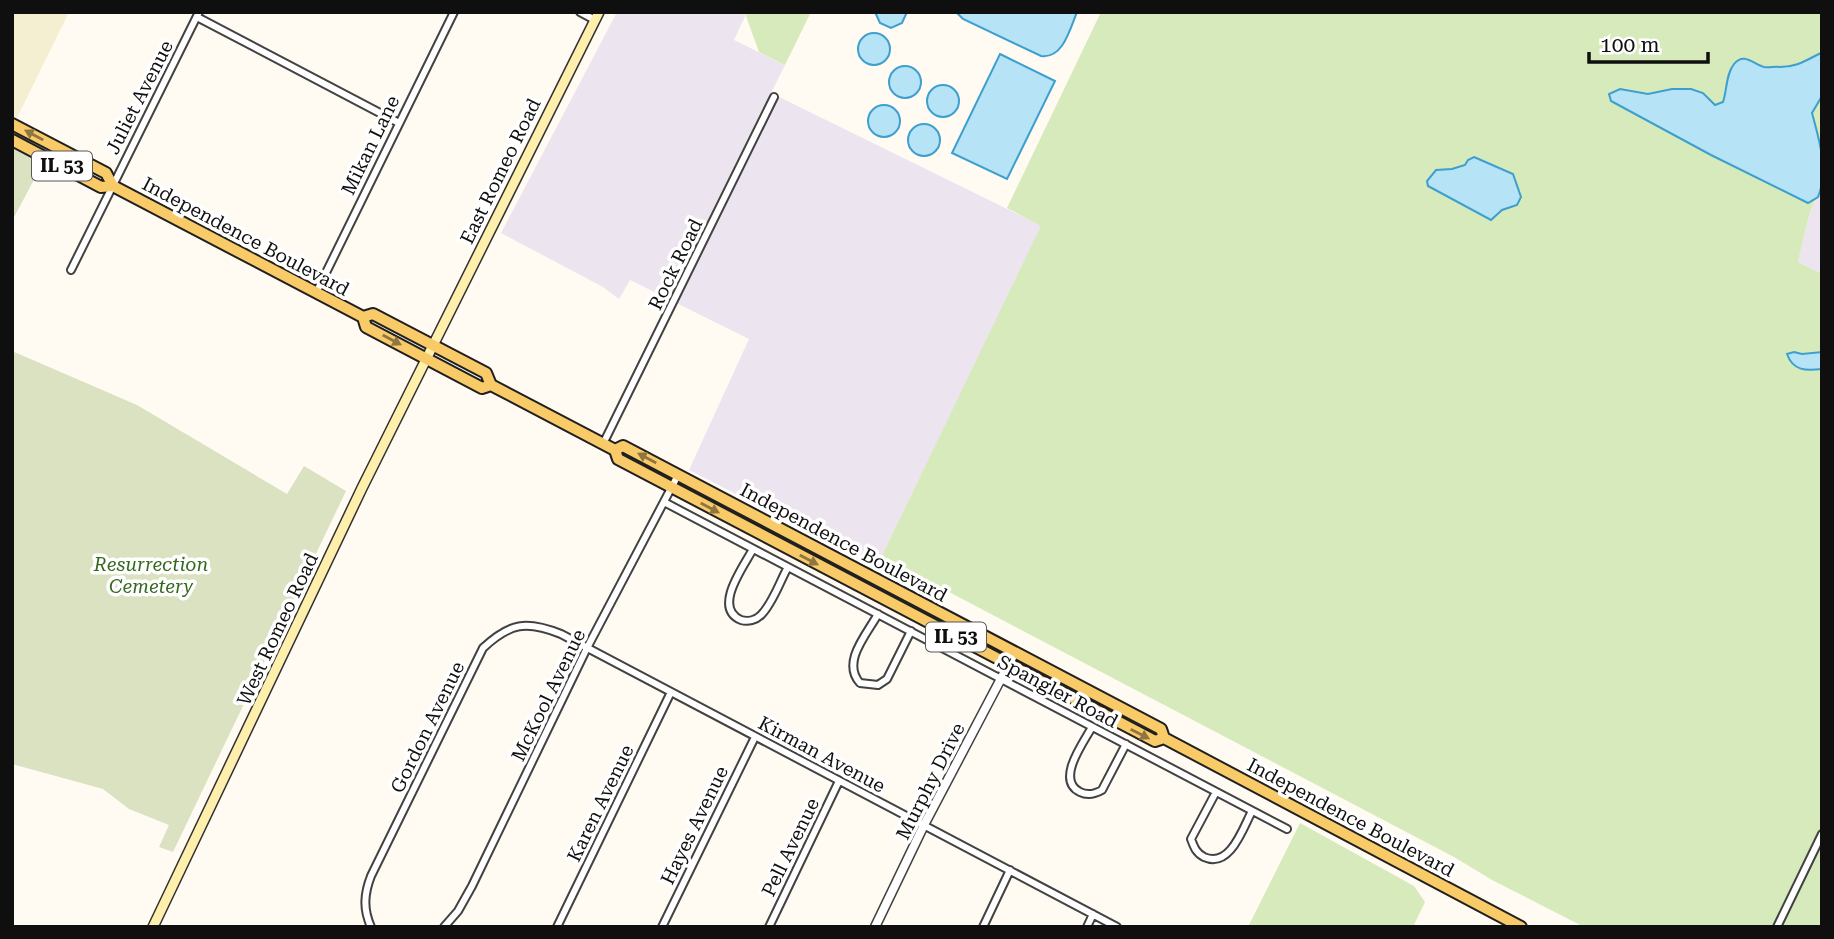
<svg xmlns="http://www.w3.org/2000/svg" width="1834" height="939" font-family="'Roboto Serif',serif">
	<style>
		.industrial { fill: #ece4ee }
		.farmland { fill: #f5efd1 }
		.green { fill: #d7eabb }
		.cemetery { fill: #dae2c2 }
		.water { fill: #b6e3f6; stroke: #3d9fce; stroke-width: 2 }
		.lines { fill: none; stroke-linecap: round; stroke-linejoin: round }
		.minor-casing { stroke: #424242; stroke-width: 10 }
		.tertiary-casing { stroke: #424242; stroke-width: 11 }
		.secondary-casing { stroke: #313131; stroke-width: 12 }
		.primary-casing { stroke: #202020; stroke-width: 14 }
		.minor { stroke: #fff; stroke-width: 6 }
		.tertiary { stroke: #fff; stroke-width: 8 }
		.secondary { stroke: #ffefad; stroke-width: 9 }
		.primary { stroke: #f8ca68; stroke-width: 10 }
		.oneway { fill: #8f7640 }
		.labels { text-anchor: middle; stroke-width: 7; stroke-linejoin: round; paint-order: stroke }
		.shield { fill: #fff; stroke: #575757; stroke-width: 2 }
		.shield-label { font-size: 18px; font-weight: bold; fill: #0f0f0f }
		.street-label { font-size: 19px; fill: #0f0f0f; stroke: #fff }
		.park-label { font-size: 19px; font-style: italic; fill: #34681f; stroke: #fff }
	</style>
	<rect width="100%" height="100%" fill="#fffbf2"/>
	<path class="industrial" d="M617,12H747L734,40L785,65L771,93L1042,226L877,566L689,470L749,339L630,280L619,299L603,287L501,233Z
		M1822,183V274L1798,262L1809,215Z"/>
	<path class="farmland" d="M12,12H69L15,122L12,120Z"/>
	<path class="green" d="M747,12H811L785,65L759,52L746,16Z
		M1101,12H1822V183L1809,215L1798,262L1822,274V927H1584L1492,880L1454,857L909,571L903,582L877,566L1041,226L1007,208Z
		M1300,823L1414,886L1425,902L1413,927H1248Z"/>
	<path class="cemetery" d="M12,146L43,163L12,221Z
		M12,351L137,405L287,494L304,466L346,491L173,852L159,847L169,825L129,809L103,789L12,764Z"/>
	<path class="water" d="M875,12H907L902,23L891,28L880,23Z
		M956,12H1077C1070,29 1063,59 1041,56L963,19Z
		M858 49a16 16 0 1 1 32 0a16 16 0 1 1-32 0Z
		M1821,53L1822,96L1812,113C1819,139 1829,170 1818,197L1808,203L1711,155L1611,101L1609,94L1620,89L1648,94L1672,89H1691L1703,93L1715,105L1723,102C1727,90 1726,74 1734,64C1744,52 1753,64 1764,67C1769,68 1775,66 1780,67C1798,67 1806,60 1821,53Z
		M1000,54L1055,81L1007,179L952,153Z
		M889 82a16 16 0 1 1 32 0a16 16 0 1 1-32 0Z
		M927 101a16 16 0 1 1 32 0a16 16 0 1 1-32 0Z
		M868 121a16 16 0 1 1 32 0a16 16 0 1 1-32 0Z
		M908 140a16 16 0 1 1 32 0a16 16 0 1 1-32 0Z
		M1474,157L1513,174L1521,197L1517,205L1502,210L1491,220L1428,186L1427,181L1436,170L1452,169L1465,165L1468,160Z
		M1794,352L1802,354L1822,352V369C1806,371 1793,371 1787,354Z"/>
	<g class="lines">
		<defs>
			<path id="minor" d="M580,12L595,20
				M197,17L399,123
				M71,270L199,12
				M316,293L454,12
				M603,444L774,97
				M664,502L1287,829
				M753,549C744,566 712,608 741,620C748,622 756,620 761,615C773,603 780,581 788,567
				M878,614C867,634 841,662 860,683L878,685L887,679L911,631
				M1092,727C1084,742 1055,780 1080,792C1088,796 1095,794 1102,790L1126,744
				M1216,792L1191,839C1194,847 1196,853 1204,857C1230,869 1243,828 1252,811
				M371,927C363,909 364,894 371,876L483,648C510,623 526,620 561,634L1117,927
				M444,927L458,911L472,886L587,648L678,475
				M557,927L671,692
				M662,927L755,737
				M769,927L839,781
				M983,927L1010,870
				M1087,927L1093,914
				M1777,927L1822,834"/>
			<path id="tertiary" d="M875,927L924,825L1015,652"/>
			<path id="secondary" d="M153,927L362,488L599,12"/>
			<path id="primary" d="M12,124L106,173L113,186
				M12,140L101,187L113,186L363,317L373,314L486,373L491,385L615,450L618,459L1155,741L1164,738
				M363,317L366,327L482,388L491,385
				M615,450L623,446L1161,729L1164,738L1521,927"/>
		</defs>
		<use href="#minor" class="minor-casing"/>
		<use href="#tertiary" class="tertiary-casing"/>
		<use href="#secondary" class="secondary-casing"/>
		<use href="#primary" class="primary-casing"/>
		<use href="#minor" class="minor"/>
		<use href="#tertiary" class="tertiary"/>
		<use href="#secondary" class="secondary"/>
		<use href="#primary" class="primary"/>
	</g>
	<defs><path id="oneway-solid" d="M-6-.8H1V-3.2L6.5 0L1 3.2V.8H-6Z" transform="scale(1.75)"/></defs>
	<g class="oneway">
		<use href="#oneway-solid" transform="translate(34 135) rotate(-152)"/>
		<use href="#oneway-solid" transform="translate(392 340) rotate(28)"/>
		<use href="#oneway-solid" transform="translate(647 458) rotate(-152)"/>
		<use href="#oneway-solid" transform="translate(710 508) rotate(28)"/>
		<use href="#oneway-solid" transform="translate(809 560) rotate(28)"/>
		<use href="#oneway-solid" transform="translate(1140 734) rotate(27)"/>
	</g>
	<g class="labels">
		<g class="shield">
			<rect x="32" y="151.5" width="60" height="29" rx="5"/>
			<rect x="926" y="622.5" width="60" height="29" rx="5"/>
		</g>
		<g class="shield-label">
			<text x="62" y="172">IL 53</text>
			<text x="956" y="643">IL 53</text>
		</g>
		<g class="street-label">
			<text transform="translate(139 97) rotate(-63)" y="7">Juliet Avenue</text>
			<text transform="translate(370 145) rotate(-64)" y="7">Mikan Lane</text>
			<text transform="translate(500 171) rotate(-64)" y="7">East Romeo Road</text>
			<text transform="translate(246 236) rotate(28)" y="7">Independence Boulevard</text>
			<text transform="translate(675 264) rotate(-64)" y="7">Rock Road</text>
			<text transform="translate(844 542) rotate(28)" y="7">Independence Boulevard</text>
			<text transform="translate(277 629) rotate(-65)" y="7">West Romeo Road</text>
			<text transform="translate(1058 691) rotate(28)" y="7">Spangler Road</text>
			<text transform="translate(548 695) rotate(-64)" y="7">McKool Avenue</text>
			<text transform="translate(427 727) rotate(-64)" y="7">Gordon Avenue</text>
			<text transform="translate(822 754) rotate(28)" y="7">Kirman Avenue</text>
			<text transform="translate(930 781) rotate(-63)" y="7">Murphy Drive</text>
			<text transform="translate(600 803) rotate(-64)" y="7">Karen Avenue</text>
			<text transform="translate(1351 817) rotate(28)" y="7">Independence Boulevard</text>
			<text transform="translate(694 825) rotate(-64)" y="7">Hayes Avenue</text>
			<text transform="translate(790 847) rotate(-64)" y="7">Pell Avenue</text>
		</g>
		<g class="park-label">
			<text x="151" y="571">Resurrection<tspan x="151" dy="22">Cemetery</tspan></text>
		</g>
	</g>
	<rect width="1834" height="939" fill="none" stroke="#0f0f0f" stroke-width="28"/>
	<path d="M1589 52v10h119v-10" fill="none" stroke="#0f0f0f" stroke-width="3.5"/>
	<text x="1600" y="52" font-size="21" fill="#0f0f0f" stroke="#ffffff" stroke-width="5" paint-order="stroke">100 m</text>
</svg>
